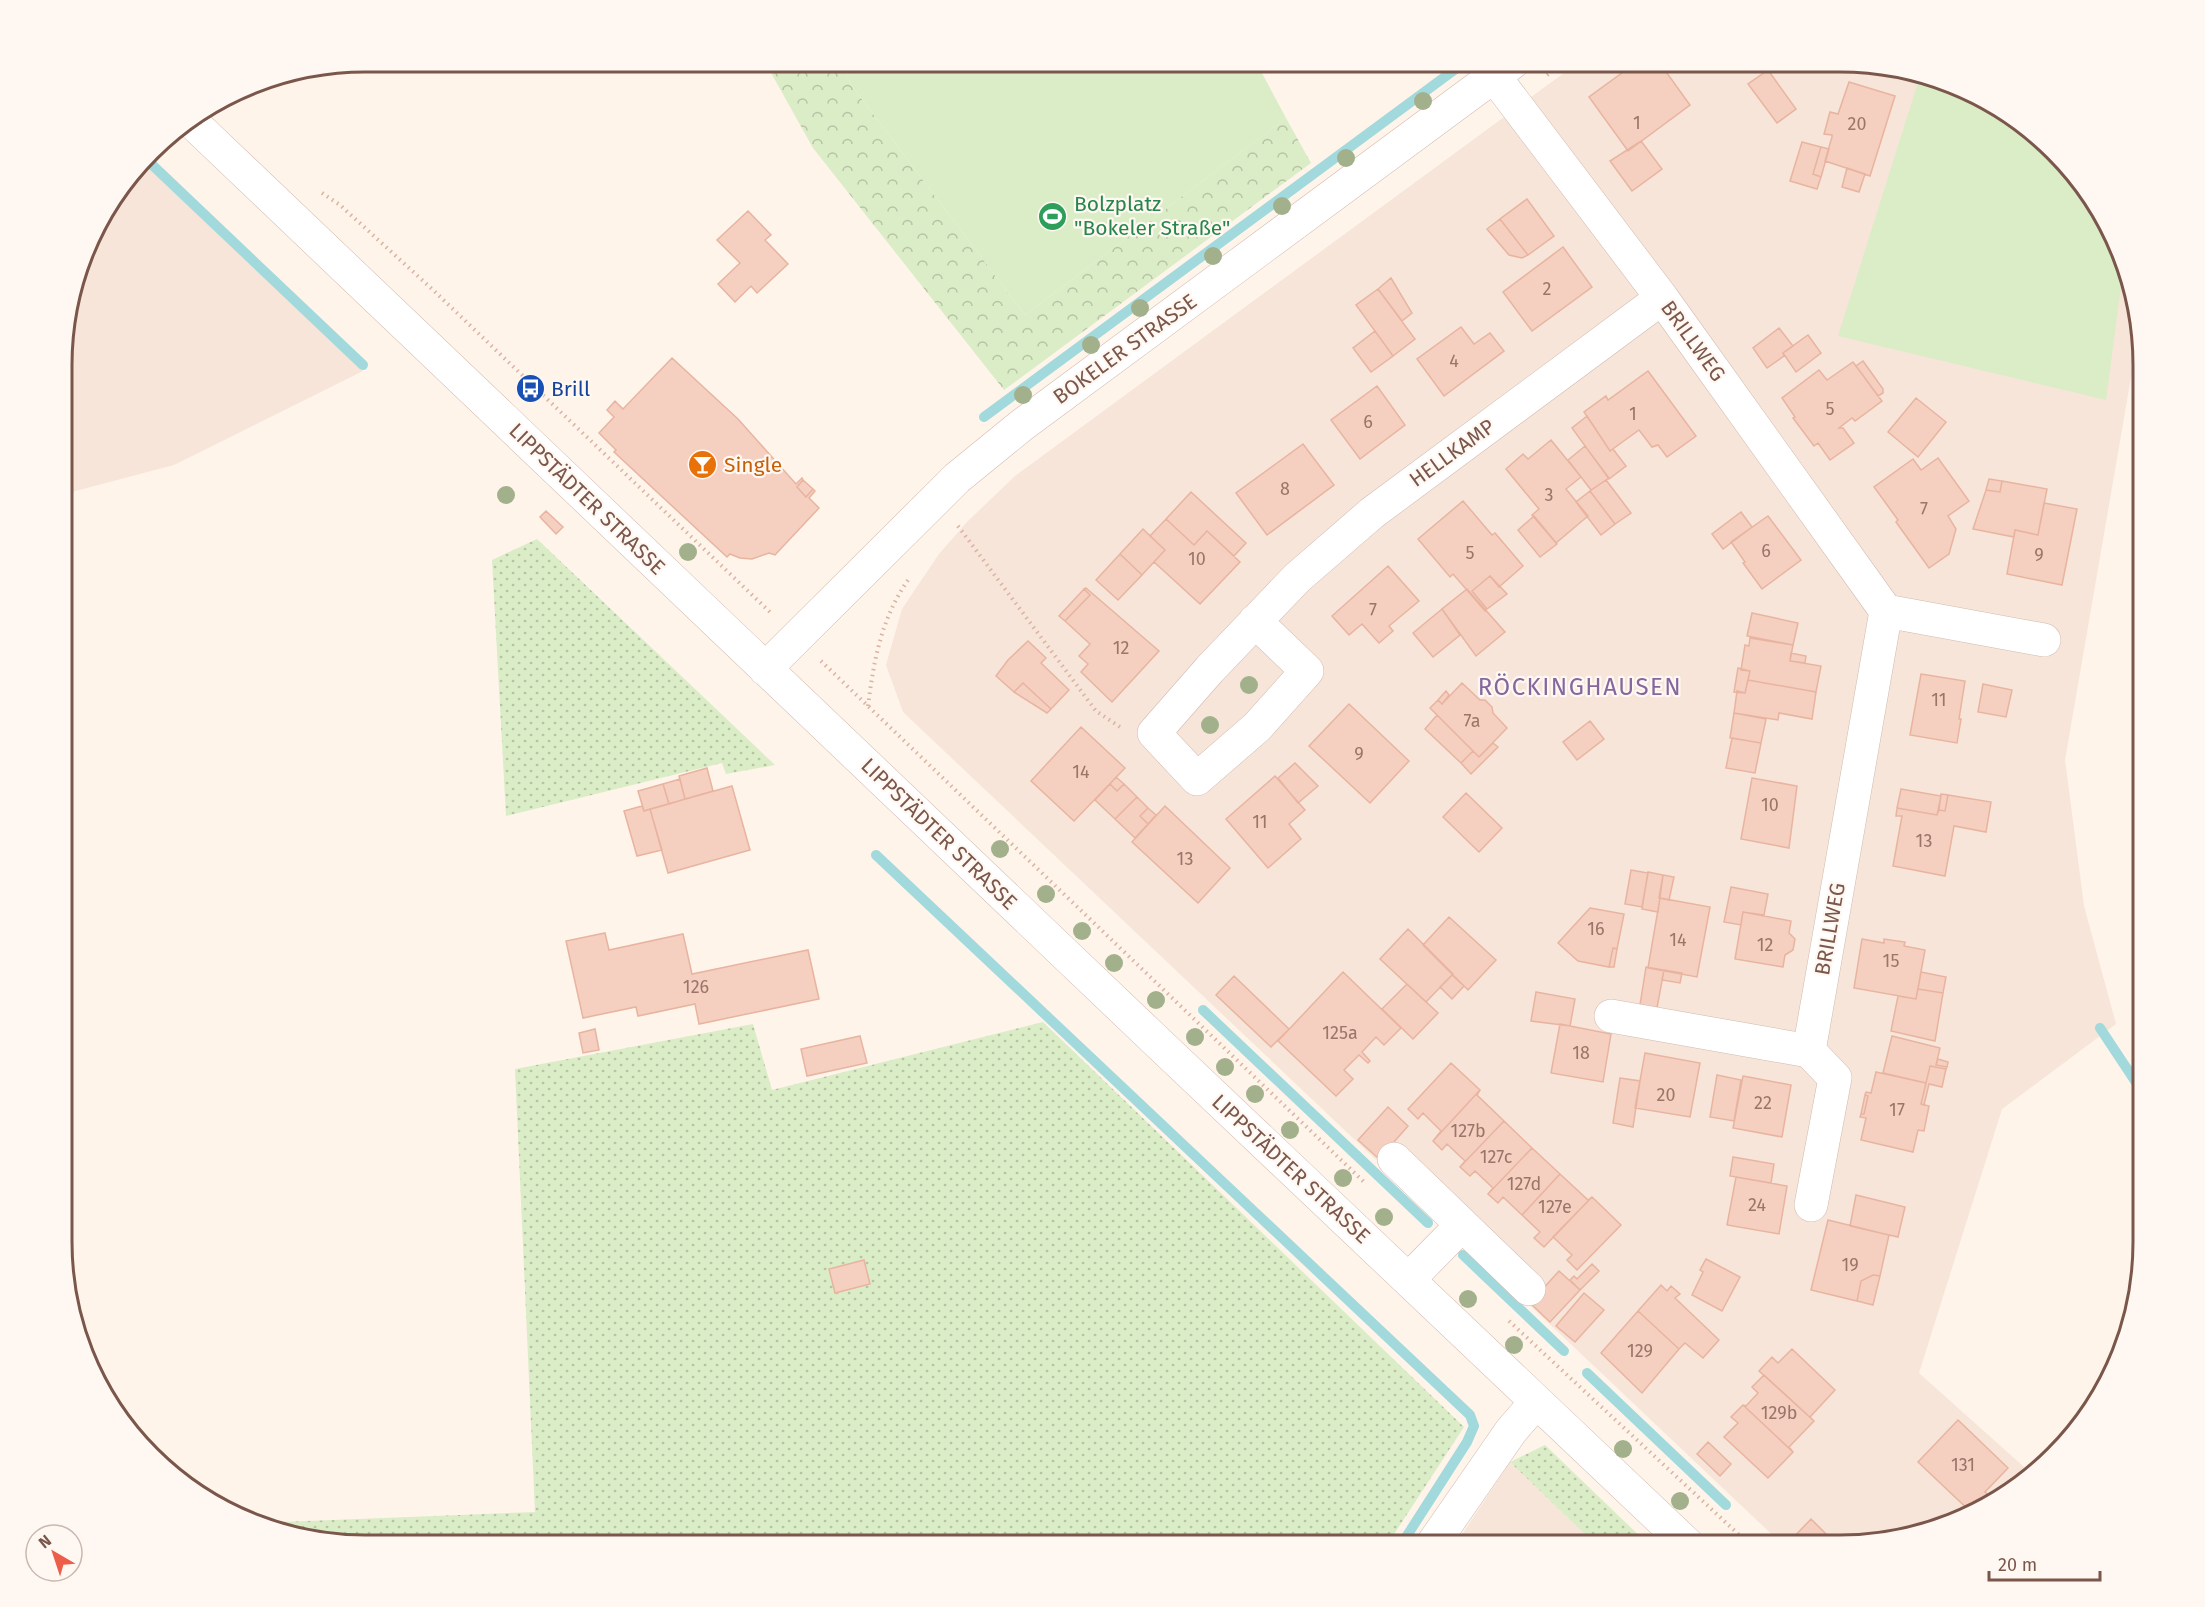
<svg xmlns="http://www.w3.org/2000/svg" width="2205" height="1607" font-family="'Fira Sans',sans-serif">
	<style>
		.residential { fill: #f6e5d8 }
		.grass { fill: url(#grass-dots) }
		.forest { fill: url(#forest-crowns) }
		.pitch { fill: #daedc7 }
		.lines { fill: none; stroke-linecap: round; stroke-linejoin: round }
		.stream { stroke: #a2d9dc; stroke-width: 10 }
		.building { fill: #f5cfc0; stroke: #e8b4a0; stroke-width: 1.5 }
		.minor-casing { stroke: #d2baae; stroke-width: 34 }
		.path { stroke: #dbb2a2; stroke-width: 4; stroke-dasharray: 1.5 4.5; stroke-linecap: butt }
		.minor { stroke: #fff; stroke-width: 33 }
		.tree { fill: #a2b18c }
		.labels { text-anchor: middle; stroke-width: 4.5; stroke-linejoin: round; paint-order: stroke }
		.number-label { font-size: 18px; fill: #9a7568 }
		.leisure-label { font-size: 21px; fill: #27864d; stroke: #fff8f2; text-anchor: start }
		.street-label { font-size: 21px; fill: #7b574b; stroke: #fff8f2 }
		.transit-label { font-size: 21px; fill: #164399; stroke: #fff8f2; text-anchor: start }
		.food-label { font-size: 21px; fill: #c56008; stroke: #fff8f2; text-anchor: start }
		.quarter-label { font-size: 24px; letter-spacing: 1.5px; fill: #85679d; stroke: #fff8f2 }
		.rim { fill: none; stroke: #7b574b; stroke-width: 3 }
	</style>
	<defs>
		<pattern id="grass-dots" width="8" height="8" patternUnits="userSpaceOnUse" patternTransform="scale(1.5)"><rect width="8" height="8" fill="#daedc7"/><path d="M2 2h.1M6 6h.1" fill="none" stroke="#b6c3a4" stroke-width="1.8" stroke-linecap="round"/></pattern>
		<pattern id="forest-crowns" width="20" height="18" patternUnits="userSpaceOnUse" patternTransform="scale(1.5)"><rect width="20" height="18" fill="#daedc7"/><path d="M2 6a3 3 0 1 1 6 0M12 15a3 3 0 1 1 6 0" fill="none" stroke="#b6c3a4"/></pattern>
	</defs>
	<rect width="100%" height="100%" fill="#fef4ea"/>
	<path class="residential" d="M1579,62H1860L1956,84L2025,124L2081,180L2112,230L2139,331L2065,760L2084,906L2116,1024L2002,1109L1919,1373L2033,1475L2025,1483L1975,1514L1919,1535L1841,1545H1783L903,712L886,665L902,609L939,554L967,522L1015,476Z
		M144,164L363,371L174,465L64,494V325L93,230Z
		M1510,1462L1596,1545H1455Z"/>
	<path class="grass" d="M537,539L775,765L726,774L722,763L506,816L492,560Z
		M1043,1022L1464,1427L1387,1545H1015L1000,1532L987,1545H345L267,1529L256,1523L535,1512L515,1069L753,1024L772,1090Z
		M1545,1445L1649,1545H1596L1510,1462Z"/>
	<path class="forest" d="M765,62H839L852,86L1025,315L1286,118L1311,163L1004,390L813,148Z"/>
	<path class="pitch" d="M839,62H1256L1286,118L1025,315L852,86Z
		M1920,76L1956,84L2025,124L2081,180L2112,230L2123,271L2106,400L1838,336Z"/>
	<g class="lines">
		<path class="stream" d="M147,160L363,365
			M984,417L1465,62
			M876,855L1470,1415L1474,1426L1467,1442L1401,1545
			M1203,1010L1428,1223
			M2100,1028L2143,1093
			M1463,1255L1564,1351
			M1587,1373L1726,1505"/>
	</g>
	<path class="building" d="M1637,62H1659L1690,105L1628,151L1589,97Z
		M1768,70L1796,109L1777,123L1748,84Z
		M1849,82L1895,96L1870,176L1825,161L1832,137V135L1824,134L1830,112L1838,114Z
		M1641,141L1662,169L1632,191L1610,161Z
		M1802,142L1821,147L1813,174L1821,177L1817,189L1790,181Z
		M1821,147L1829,149L1821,177L1813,174Z
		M1847,168L1865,174L1859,192L1842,187Z
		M1527,199L1554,236L1528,255L1500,219Z
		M748,211L771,235L765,240L788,264L757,293L751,286L735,302L718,284L740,263L717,240Z
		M1500,219L1528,255L1522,258L1509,255L1487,229Z
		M1563,247L1592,287L1532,331L1503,292Z
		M1391,278L1412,313L1402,321L1378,289Z
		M1378,289L1415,339L1393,356L1356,305Z
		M1461,327L1474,344L1490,333L1504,351L1444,396L1417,359Z
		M1779,328L1793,346L1783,353L1784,356L1767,368L1753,348Z
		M1375,331L1393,356L1371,372L1353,348Z
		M1808,335L1821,353L1796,372L1783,353Z
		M672,358L738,419L796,484L802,478L803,480L797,487L806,497L813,489L815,491L809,498L819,508L775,555L769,553L752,559L740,558L730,554L727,557L614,452L616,450L599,433L614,417L607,410L615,401L623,409Z
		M1863,361L1883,389V393L1878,396L1856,366Z
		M1853,362L1882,401L1855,421L1852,418L1839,428H1843L1854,443L1830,460L1818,443L1814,446L1793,418L1795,417L1782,398L1819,370L1827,380Z
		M1648,371L1696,436L1667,457L1658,445L1652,447L1639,430L1610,451L1584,412L1606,396L1608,400Z
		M1377,386L1405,425L1360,459L1331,420Z
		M1916,398L1946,422L1918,457L1888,432Z
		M1587,416L1610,451L1613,449L1626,466L1609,479L1572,428Z
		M1551,440L1581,477L1566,489L1588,516L1556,543L1532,515L1539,509L1506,469L1523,454L1528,459Z
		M1303,444L1334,485L1267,535L1236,493Z
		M1585,446L1609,478L1591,490L1568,460Z
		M1938,458L1969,501L1948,516L1956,529L1949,554L1929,568L1896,522L1898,520L1874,487L1913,459L1921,470Z
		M1989,479L2002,481L2000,492L1986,490Z
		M803,480L813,489L806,497L797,487Z
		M1606,480L1631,513L1615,524L1590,491Z
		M2002,481L2047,489L2038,535L2015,530L2014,537L1973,529L1986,490L2000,492Z
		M1590,491L1615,524L1601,535L1576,502Z
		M1191,492L1246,543L1234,556L1207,531L1194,545L1166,519Z
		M1463,501L1492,535L1495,533L1523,566L1499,587L1490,576L1472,591L1487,609L1485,611L1453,574L1450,577L1418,539Z
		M2044,503L2077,509L2062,585L2007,574L2015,530L2038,535Z
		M546,511L563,527L556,534L540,517Z
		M1741,512L1752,527L1723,549L1712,534Z
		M1534,516L1557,544L1540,557L1518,530Z
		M1768,516L1801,560L1762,589L1743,563L1745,562L1731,542Z
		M1166,519L1194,545L1207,531L1240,562L1200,604L1154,562L1165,550L1150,536Z
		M1143,529L1165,550L1142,575L1120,554Z
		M1120,554L1142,575L1118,600L1096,580Z
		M1388,566L1419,601L1389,626L1393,631L1379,643L1362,624L1349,635L1332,616Z
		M1490,576L1507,594L1487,609L1472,591Z
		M1086,588L1159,651L1112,702L1081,672L1088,664L1079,656L1090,644L1065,621L1090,595L1084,589Z
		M1084,589L1090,595L1065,621L1059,616Z
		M1467,589L1505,632L1476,656L1442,609Z
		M1442,609L1460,635L1433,657L1413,633Z
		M1752,613L1798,623L1793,645L1747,636Z
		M1750,638L1793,645L1790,661L1821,666L1816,692L1748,680L1750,671L1741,670L1745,645L1749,646Z
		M1028,641L1046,658L1041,663L1069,690L1051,709L1023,683L1014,692L996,676L1008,660Z
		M1791,653L1806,656L1805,663L1790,661Z
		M1738,668L1750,671L1745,693L1734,692Z
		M1921,674L1965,681L1959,719H1961L1957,743L1910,735Z
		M1748,680L1816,692L1812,719L1779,713L1778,720L1734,713L1737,691L1745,693Z
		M1023,683L1051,709L1047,713L1014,692Z
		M1462,683L1480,700H1485L1492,707L1493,713L1507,728L1479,757L1430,708L1438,700L1442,704Z
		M1983,684L2012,690L2006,717L1978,712Z
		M1446,691L1449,695L1442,704L1438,700Z
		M1349,704L1409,761L1370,803L1309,746Z
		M1734,713L1766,719L1761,743L1730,738Z
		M1437,715L1473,751L1461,763L1425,729Z
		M1590,721L1604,739L1577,760L1563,742Z
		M1081,727L1125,768L1074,821L1031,781Z
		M1732,738L1761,743L1755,773L1726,768Z
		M1493,743L1498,747L1471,774L1461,763L1473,751L1479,757Z
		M1295,763L1318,786L1298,803L1278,778Z
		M707,768L713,791L685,799L679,776Z
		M1275,776L1305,810L1289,824L1301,839L1268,868L1226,819Z
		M1116,777L1124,784L1117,791L1110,784Z
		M1752,778L1797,786L1789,848L1741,839Z
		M680,779L685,799L669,804L663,784Z
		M663,784L669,804L644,811L638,791Z
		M1110,784L1117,791L1124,784L1137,797L1115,819L1095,800Z
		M732,786L750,850L668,873L650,809Z
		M1901,789L1941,796L1937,815L1897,808Z
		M1466,793L1502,828L1479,852L1443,817Z
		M1941,794L1948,795L1945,811L1939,810Z
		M1948,795L1991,802L1986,832L1954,826L1945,876L1893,866L1902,816H1896L1897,808L1937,815L1939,810L1945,811Z
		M1137,797L1148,808L1140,816L1148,824L1135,838L1115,819Z
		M642,806L644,811L650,809L662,850L637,856L624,811Z
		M1165,806L1230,868L1198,903L1132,842Z
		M1148,808L1156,815L1148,824L1140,816Z
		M1631,870L1648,873L1642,907L1625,904Z
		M1648,872L1663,875L1658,912L1642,909Z
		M1663,875L1674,877L1669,900L1659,898Z
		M1731,887L1768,894L1764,915L1743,912L1741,925L1724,922Z
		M1660,898L1710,907L1697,977L1648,968Z
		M1590,908L1624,914L1617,949L1613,948L1609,967L1578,961L1558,943Z
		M1743,912L1791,921L1789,933L1795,939L1793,950L1785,955L1783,967L1735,959Z
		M1449,917L1496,960L1468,990L1423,945Z
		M1408,929L1453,974L1426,1002L1380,959Z
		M605,933L609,950L683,934L692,974L808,950L819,999L699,1024L695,1004L638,1016L636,1007L583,1018L566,941Z
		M1862,939L1884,943V939L1905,942L1904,946L1925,950L1916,999L1854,988Z
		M1613,948L1617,949L1614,967H1609Z
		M1646,967L1664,970L1657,1008L1640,1005Z
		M1664,970L1682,973L1680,983L1662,980Z
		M1343,972L1401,1028L1384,1045L1376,1037L1362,1052L1370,1061L1368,1063L1359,1055L1344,1070L1353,1079L1336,1096L1278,1041Z
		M1921,972L1946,977L1943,993L1918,989Z
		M1452,975L1464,986L1452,999L1440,987Z
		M1234,976L1289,1029L1271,1047L1216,995Z
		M1407,984L1438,1013L1413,1039L1382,1009Z
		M1918,989L1943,993L1935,1041L1891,1031L1898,996L1916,999Z
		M1536,992L1575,999L1570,1026L1531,1021Z
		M1560,1024L1611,1034L1603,1082L1551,1073Z
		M595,1029L599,1050L583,1053L579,1033Z
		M860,1036L867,1063L807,1076L801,1049Z
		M1892,1036L1940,1048L1936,1065L1947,1067L1946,1069L1930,1066L1926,1083L1883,1073Z
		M1645,1053L1700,1063L1690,1117L1635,1108Z
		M1938,1059L1948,1062L1947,1067L1936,1065Z
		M1451,1063L1480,1090L1433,1141L1441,1131L1423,1113L1418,1119L1408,1109Z
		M1930,1066L1946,1069L1942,1087L1929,1084L1924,1105L1921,1104Z
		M1876,1072L1926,1083L1921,1104L1929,1106L1924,1131L1918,1130L1913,1152L1861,1140L1866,1118L1860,1117L1861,1114H1864L1868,1096L1865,1095L1866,1092L1871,1093Z
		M1717,1075L1741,1080L1734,1121L1710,1117Z
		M1743,1076L1791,1085L1782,1137L1733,1128Z
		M1620,1078L1640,1081L1633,1127L1613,1123Z
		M1480,1090L1477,1095L1504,1121L1460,1167L1465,1161L1447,1144L1442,1150L1433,1141Z
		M1865,1095L1868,1096L1864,1114H1861Z
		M1388,1107L1408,1126L1379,1159L1358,1140Z
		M1504,1121L1532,1148L1488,1194L1493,1188L1475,1171L1470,1176L1460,1167Z
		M1532,1148L1560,1174L1522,1215L1503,1197L1498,1203L1488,1194Z
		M1733,1157L1774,1164L1771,1183L1730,1176Z
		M1560,1174L1588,1200L1592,1197L1544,1247L1534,1238L1540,1232L1522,1215Z
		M1736,1177L1787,1186L1779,1234L1727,1225Z
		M1856,1195L1905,1207L1898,1237L1850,1226Z
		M1592,1197L1621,1225L1577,1270L1567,1260L1572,1255L1553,1237Z
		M1828,1220L1889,1235L1880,1276L1873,1275L1861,1281L1857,1301L1811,1290Z
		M1706,1259L1740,1277L1722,1311L1692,1295L1703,1272L1700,1270Z
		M864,1260L870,1284L835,1293L829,1269Z
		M1592,1264L1599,1271L1580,1290L1570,1280L1574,1276L1577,1279Z
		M1559,1271L1580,1290L1550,1322L1530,1303Z
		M1873,1275L1880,1276L1873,1305L1857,1301L1861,1281Z
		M1661,1285L1667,1291L1671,1286L1680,1294L1675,1298L1719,1340L1703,1358L1685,1343L1679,1349L1638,1311Z
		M1584,1293L1604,1310L1575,1342L1556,1326Z
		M1638,1311L1679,1349L1642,1393L1601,1353Z
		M1792,1349L1835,1390L1810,1417L1814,1421L1759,1371L1772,1357L1778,1363Z
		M1764,1375L1814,1421L1789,1447L1793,1452L1743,1405L1746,1406L1758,1393L1752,1387Z
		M1743,1405L1793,1452L1768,1478L1724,1437L1738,1423L1731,1417Z
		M1958,1420L2008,1468L1985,1492L1995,1501L1974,1515L1918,1462Z
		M1708,1442L1731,1464L1720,1476L1697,1454Z
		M1811,1519L1831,1539L1829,1545H1795L1790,1541Z"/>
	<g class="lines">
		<defs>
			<path id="minor" d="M1494,76L1662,298L1886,611L2044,640
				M191,121L1152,1037L1688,1545
				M1255,621L1307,671L1257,727L1197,779L1154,733L1210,669L1297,578L1372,513L1662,298
				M765,669L957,478L1022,425L1513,62
				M1611,1016L1809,1051L1886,611
				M1809,1051L1835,1078L1811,1205
				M1394,1159L1529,1289
				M1409,1279L1462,1225
				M1432,1545L1511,1431L1536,1402"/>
		</defs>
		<use href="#minor" class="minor-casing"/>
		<path class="path" d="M1547,75L1565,62
			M322,193L340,205L432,289L772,614
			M958,526L1096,711L1120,727
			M821,661L1365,1183
			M868,706C874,660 881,619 908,580
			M1509,1321L1750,1545"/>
		<use href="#minor" class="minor"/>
	</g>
	<g class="tree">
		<circle cx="1423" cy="101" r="9"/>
		<circle cx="1346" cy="158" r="9"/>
		<circle cx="1282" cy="206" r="9"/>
		<circle cx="1213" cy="256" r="9"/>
		<circle cx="1140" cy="308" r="9"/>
		<circle cx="1091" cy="345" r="9"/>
		<circle cx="1023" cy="395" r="9"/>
		<circle cx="506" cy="495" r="9"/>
		<circle cx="688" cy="552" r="9"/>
		<circle cx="1249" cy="685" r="9"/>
		<circle cx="1210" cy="725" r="9"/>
		<circle cx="1000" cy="849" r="9"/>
		<circle cx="1046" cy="894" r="9"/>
		<circle cx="1082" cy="931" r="9"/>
		<circle cx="1114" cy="963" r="9"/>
		<circle cx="1156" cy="1000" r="9"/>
		<circle cx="1195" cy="1037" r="9"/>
		<circle cx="1225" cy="1067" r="9"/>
		<circle cx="1255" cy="1094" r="9"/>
		<circle cx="1290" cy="1130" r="9"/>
		<circle cx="1343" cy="1178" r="9"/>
		<circle cx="1384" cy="1217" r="9"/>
		<circle cx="1468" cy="1299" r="9"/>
		<circle cx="1514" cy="1345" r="9"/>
		<circle cx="1623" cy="1449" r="9"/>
		<circle cx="1680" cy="1501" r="9"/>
	</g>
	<defs>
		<symbol id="stadium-disc" viewBox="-11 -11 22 22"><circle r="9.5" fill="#2e9e5b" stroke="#fff8f2"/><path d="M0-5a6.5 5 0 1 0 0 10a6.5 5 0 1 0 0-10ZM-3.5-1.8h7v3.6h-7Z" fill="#fff"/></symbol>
		<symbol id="bus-disc" viewBox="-11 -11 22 22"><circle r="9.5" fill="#1a4fb4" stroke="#fff8f2"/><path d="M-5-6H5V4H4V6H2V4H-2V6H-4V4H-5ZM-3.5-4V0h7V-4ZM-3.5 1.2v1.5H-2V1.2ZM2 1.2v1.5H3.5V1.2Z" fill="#fff"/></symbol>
		<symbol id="bar-disc" viewBox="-11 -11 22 22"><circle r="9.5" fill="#e8710a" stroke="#fff8f2"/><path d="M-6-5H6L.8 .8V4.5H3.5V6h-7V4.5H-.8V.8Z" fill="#fff"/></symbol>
	</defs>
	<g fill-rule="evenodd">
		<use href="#stadium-disc" x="1036" y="200" width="33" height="33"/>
		<use href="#bus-disc" x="514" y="372" width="33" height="33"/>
		<use href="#bar-disc" x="686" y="448" width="33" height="33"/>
	</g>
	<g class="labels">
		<g class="number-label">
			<text x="1637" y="129">1</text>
			<text x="1857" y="130">20</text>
			<text x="1547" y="295">2</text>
			<text x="1454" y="367">4</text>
			<text x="1830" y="415">5</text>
			<text x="1633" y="420">1</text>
			<text x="1368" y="428">6</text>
			<text x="1285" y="495">8</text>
			<text x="1549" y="501">3</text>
			<text x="1924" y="515">7</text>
			<text x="1766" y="557">6</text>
			<text x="1470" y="559">5</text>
			<text x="2039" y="561">9</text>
			<text x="1197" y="565">10</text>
			<text x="1373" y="616">7</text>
			<text x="1121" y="654">12</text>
			<text x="1939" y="706">11</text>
			<text x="1472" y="727">7a</text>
			<text x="1359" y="760">9</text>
			<text x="1081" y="778">14</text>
			<text x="1770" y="811">10</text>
			<text x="1260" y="828">11</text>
			<text x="1924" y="847">13</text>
			<text x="1185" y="865">13</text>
			<text x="1596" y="935">16</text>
			<text x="1678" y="946">14</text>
			<text x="1765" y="951">12</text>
			<text x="1891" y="967">15</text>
			<text x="696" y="993">126</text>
			<text x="1340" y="1039">125a</text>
			<text x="1581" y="1059">18</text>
			<text x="1666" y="1101">20</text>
			<text x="1763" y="1109">22</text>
			<text x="1897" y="1116">17</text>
			<text x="1468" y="1137">127b</text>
			<text x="1496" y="1163">127c</text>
			<text x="1524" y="1190">127d</text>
			<text x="1757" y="1211">24</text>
			<text x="1555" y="1213">127e</text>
			<text x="1850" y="1271">19</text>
			<text x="1640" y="1357">129</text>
			<text x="1779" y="1419">129b</text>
			<text x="1963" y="1471">131</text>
		</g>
		<g class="leisure-label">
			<text x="1074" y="211">Bolzplatz<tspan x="1074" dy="24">"Bokeler Straße"</tspan></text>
		</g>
		<g class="street-label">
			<text transform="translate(1693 341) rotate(54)" y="7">BRILLWEG</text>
			<text transform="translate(1125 349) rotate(-36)" y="7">BOKELER STRASSE</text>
			<text transform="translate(1452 453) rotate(-36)" y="7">HELLKAMP</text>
			<text transform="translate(587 499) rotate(44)" y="7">LIPPSTÄDTER STRASSE</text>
			<text transform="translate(939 834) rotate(44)" y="7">LIPPSTÄDTER STRASSE</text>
			<text transform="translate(1830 929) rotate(-80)" y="7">BRILLWEG</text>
			<text transform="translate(1291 1169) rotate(43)" y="7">LIPPSTÄDTER STRASSE</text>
		</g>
		<g class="transit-label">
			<text x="551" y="396">Brill</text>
		</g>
		<g class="food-label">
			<text x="724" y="472">Single</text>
		</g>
		<g class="quarter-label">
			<text x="1580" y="695">RÖCKINGHAUSEN</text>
		</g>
	</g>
	<path d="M0 0H2205V1607H0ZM365 72H1840A293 293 0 0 1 2133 365V1242A293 293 0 0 1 1840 1535H365A293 293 0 0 1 72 1242V365A293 293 0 0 1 365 72Z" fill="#fff8f2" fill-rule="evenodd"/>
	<path class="rim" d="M365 72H1840A293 293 0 0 1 2133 365V1242A293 293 0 0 1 1840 1535H365A293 293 0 0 1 72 1242V365A293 293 0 0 1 365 72Z"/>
	<g transform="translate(54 1553) rotate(321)"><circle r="28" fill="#fff8f2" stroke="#cab8af" stroke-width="1.5"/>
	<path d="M0-4.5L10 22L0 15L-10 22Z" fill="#ec5d4a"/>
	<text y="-9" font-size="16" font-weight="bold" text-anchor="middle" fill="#7b574b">N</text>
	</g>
	<path d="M1989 1571v9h111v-9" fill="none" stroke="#7b574b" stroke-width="3"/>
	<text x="1998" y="1571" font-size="18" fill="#7b574b" stroke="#fff8f2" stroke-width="4.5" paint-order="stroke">20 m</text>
</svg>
